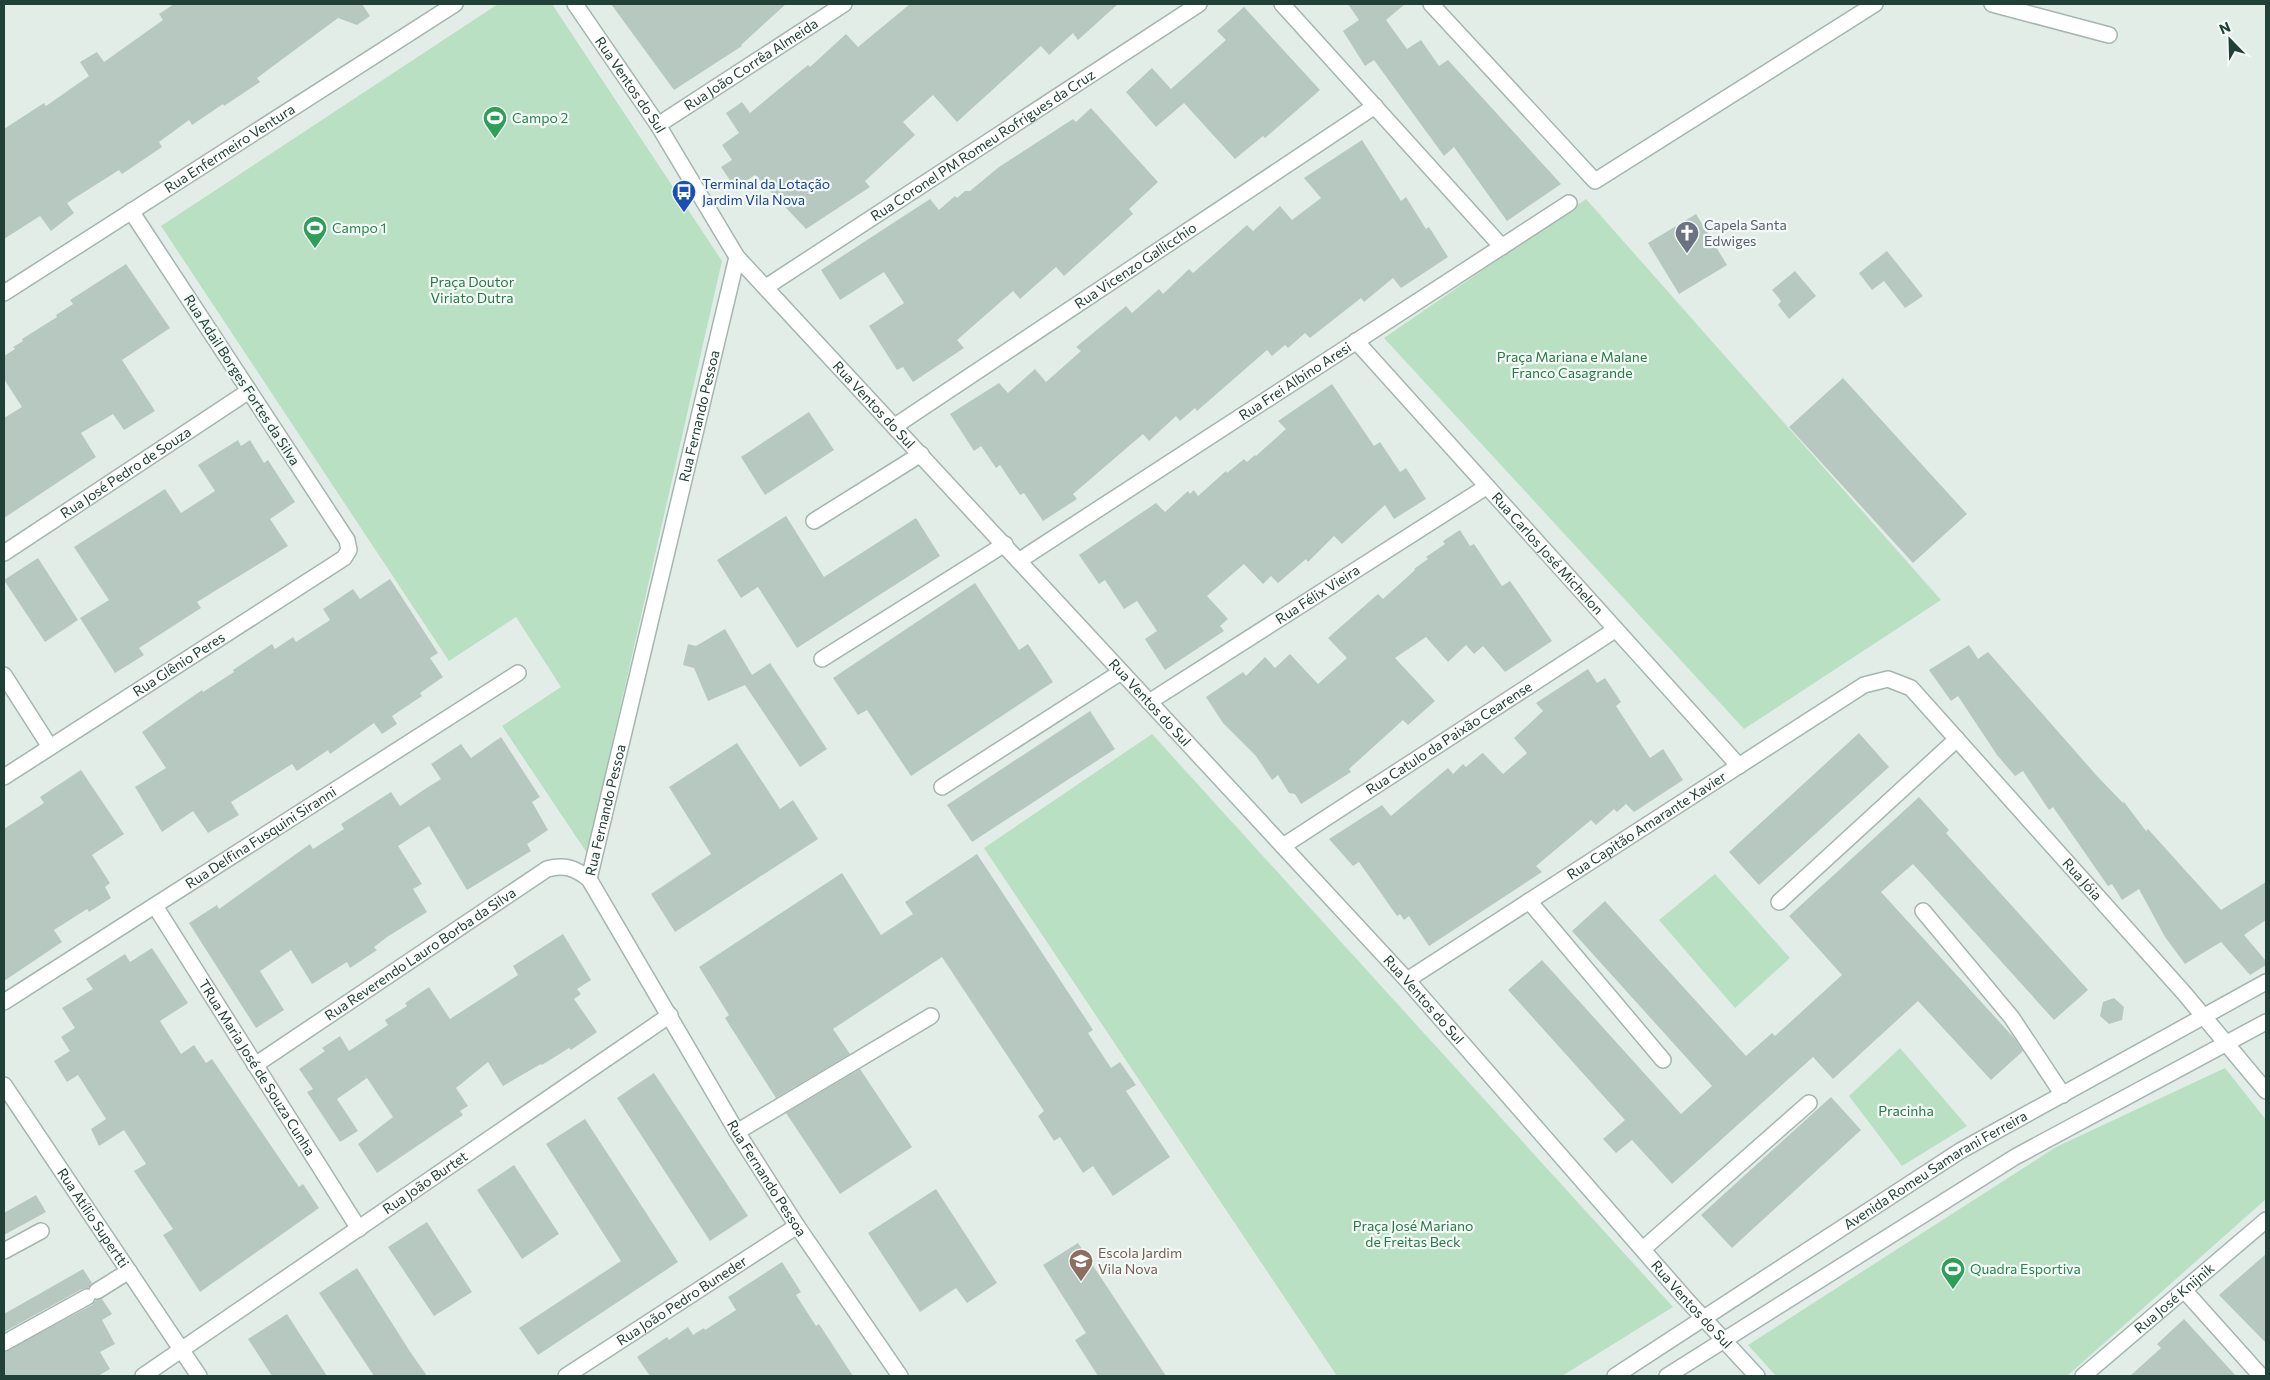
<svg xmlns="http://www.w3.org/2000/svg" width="2270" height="1380" font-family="Commissioner,sans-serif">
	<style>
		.green { fill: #bae0c3 }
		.building { fill: #b7c8c1 }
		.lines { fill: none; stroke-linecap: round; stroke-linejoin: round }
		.minor-casing { stroke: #a4b6af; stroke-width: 18 }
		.minor { stroke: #fff; stroke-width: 15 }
		.labels { text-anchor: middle; stroke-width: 4.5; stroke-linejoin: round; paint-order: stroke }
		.street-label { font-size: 14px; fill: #214037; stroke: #f3f9f6 }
		.leisure-label { font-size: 14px; fill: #27864d; stroke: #f3f9f6; text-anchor: start }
		.transit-label { font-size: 14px; fill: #164399; stroke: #f3f9f6; text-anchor: start }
		.worship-label { font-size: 14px; fill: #5b616d; stroke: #f3f9f6; text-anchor: start }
		.park-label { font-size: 14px; fill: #287945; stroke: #f3f9f6 }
		.education-label { font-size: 14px; fill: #785e54; stroke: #f3f9f6; text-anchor: start }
	</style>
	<rect width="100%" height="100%" fill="#e2ede8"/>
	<path class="green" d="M498,4H552L722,261L587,853L502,726L561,687L516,617L449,661L161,226Z
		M1586,199L1941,600L1744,729L1384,338Z
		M1152,734L1673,1307L1562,1376H1337L984,848Z
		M1715,874L1790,958L1735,1008L1659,920Z
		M1900,1048L1967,1126L1902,1166L1849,1096Z
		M2225,1068L2266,1120V1199L2067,1376H1776L1748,1345L2056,1147Z"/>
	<path class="building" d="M174,4H362L370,16L357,25L338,18L257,78L260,82L224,106L223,104L192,125L189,120L159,142L162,147L122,174L119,170L67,203L74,213L51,231L40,216L4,239V129L44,103L46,106L89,76L80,62L97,52L104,62L163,20L159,14Z
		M611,4H786L741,45L742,46L674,90Z
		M910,4H1118L1078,40L1073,33L1049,55L1041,46L957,122L933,95L903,122L915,135L865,181L870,187L806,229L755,175L735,188L721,167L732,160L722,145L739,133L726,113L742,102L750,113L808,65L810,67L846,34L858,47Z
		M1348,4H1405L1386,20L1407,49L1421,40L1439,66L1448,60L1561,184L1507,221L1454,147L1444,156L1374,60L1365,66L1343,31L1359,20Z
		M1244,7L1320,90L1265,138L1263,136L1235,159L1184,103L1156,127L1126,92L1152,68L1171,89L1226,40L1217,31Z
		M1091,108L1158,182L1129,209L1133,214L1064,276L1056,267L1020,299L1013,291L957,340L964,348L913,382L903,367L897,370L869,326L904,303L884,272L840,300L821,270L930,199L939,210L955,196L957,198L965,191H970L999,167L1073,119L1076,122Z
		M1362,140L1401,201L1406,197L1426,229L1429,227L1448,257L1401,288L1393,278L1364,302L1361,298L1310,338L1305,333L1288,348L1285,345L1272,356L1267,350L1197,411L1195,408L1180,421L1176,416L1149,441L1143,434L1073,494L1077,499L1043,521L1024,493L1020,495L1000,465L996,468L981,446L974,451L950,414L999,383L1008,393L1035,369L1046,382L1081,351L1076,347L1126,306L1132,313L1159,289L1163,294L1189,269L1193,273L1247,225L1253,231L1280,206L1292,220L1321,198L1304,178Z
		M1696,214L1727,265L1679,294L1648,243Z
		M1887,251L1923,296L1905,308L1884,281L1872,290L1859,273Z
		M126,264L170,328L122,360L155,411L124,430L113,414L81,433L96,457L4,518V418L22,407L4,379V356L15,349L13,347L23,341L22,339L57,317L56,315L73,304L70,300Z
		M1795,271L1816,296L1789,319L1778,305L1781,301L1772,290Z
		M1843,378L1967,514L1913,563L1789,427Z
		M1332,384L1374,446L1380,442L1400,472L1406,468L1426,499L1394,519L1385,505L1342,544L1334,536L1308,562L1306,559L1278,583L1271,576L1263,584L1244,564L1207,596L1228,619L1220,626L1224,631L1165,670L1145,639L1157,631L1137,601L1124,609L1105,580L1099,584L1079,555L1156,503L1165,512L1188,491L1190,494L1194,490L1198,496L1226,471L1227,473L1244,459L1247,462L1255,455L1256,456L1286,429L1278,421Z
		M809,412L834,450L765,495L741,457Z
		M238,440L241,446L250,440L264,463L268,460L295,502L270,519L288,546L197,602L201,608L139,648L144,655L115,673L80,618L109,600L74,547L165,489L181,513L215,491L198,465Z
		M786,516L824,577L916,518L940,556L797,648L758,587L741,598L717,560Z
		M1460,530L1470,546L1474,544L1502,586L1510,581L1552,641L1505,672L1483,646L1474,654L1466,645L1448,662L1426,637L1395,658L1435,701L1408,725L1403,720L1349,769L1351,772L1301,804L1295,794L1289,793L1278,775L1272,780L1256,756L1223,723L1206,697L1243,672L1246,676L1265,657L1275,668L1290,654L1318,684L1347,658L1328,638L1378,594L1383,599L1415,570L1414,569L1428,559L1426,557L1445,544L1443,541Z
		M38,558L78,620L45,642L4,580Z
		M390,579L438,653L430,658L443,677L420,693L422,696L392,716L397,724L382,734L374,723L330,754L328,750L297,771L292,764L231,802L239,815L208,833L193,811L162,832L135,787L166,768L142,732L202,690L203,692L234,672L233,670L272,644L275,649L293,637L296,642L330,620L323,609L353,589L360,599Z
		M975,583L1019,650L1028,644L1053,682L911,776L867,710L858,715L833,678Z
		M725,629L752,675L770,663L827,749L800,767L745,685L708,701L694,668L683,665L688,644L696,646Z
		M1969,645L1978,659L1988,652L2097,776L2123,803L2124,802L2146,831L2148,829L2221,910L2266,882V920L2244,935L2266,961V965L2250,975L2221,942L2185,964L2165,937L2139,889L2122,900L2112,884L2108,886L2053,807L2049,810L2023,771L2015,776L1997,755L1958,696L1951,701L1929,670Z
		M1588,669L1597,683L1605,678L1621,702L1616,706L1650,758L1663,749L1683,780L1634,812L1626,804L1617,812L1614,809L1596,825L1591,820L1536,866L1542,872L1429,946L1409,916L1404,920L1400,914L1397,916L1359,862L1353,866L1329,839L1382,805L1391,816L1448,768L1453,774L1463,764L1466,767L1481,754L1483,753L1503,774L1527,753L1514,738L1543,711L1536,703Z
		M1090,711L1115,749L972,842L947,805Z
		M1859,733L1889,767L1759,885L1729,852Z
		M501,737L540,797L532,802L548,830L527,844L531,851L467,890L429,826L398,846L422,884L413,889L427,912L387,937L374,947L377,950L350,968L347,962L312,984L291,950L260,971L284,1010L256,1028L189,923L217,905L219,909L310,844L313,849L344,829L341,824L391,792L400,806L425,789L441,779L431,764L461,744L471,758Z
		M737,743L780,809L793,800L818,839L675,932L651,894L711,854L669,787Z
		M81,770L124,834L92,855L110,883L105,887L111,898L89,912L87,909L54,930L62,942L4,981V829L44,803L40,797Z
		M1919,797L1949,830L1946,833L2088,990L2054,1020L1913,864L1881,892L2015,1039L2023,1051L1991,1080L1918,1001L1833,1079L1813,1057L1672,1184L1632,1140L1616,1153L1603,1139L1625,1120L1508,990L1542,960L1681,1114L1712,1086L1572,931L1605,901L1746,1056L1772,1033L1775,1036L1842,975L1789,916Z
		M977,854L1093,1030L1088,1033L1111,1068L1120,1062L1136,1085L1126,1091L1170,1157L1113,1196L1093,1166L1083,1173L1060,1137L1054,1141L1038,1116L1044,1111L942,957L833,1029L850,1054L776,1098L725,1018L729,1015L699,967L842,873L881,935L913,914L905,902Z
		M563,934L591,980L577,989L581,994L574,999L597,1032L571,1050L569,1048L542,1065L541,1064L503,1086L488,1062L456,1088L468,1106L460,1111L463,1115L377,1173L358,1144L393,1117L367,1078L337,1099L358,1131L340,1142L307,1092L313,1089L299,1069L325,1051L322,1048L340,1036L349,1051L388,1025L385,1020L407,1006L405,1003L429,987L450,1019L518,975L513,966Z
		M152,948L188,1003L160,1021L181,1054L194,1045L206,1063L212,1059L299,1187L303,1184L319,1208L200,1292L163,1235L173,1229L134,1171L146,1164L124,1130L99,1146L91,1129L106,1119L78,1075L67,1082L54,1061L70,1051L61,1037L75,1028L62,1008L93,989L86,979L125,954L130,962Z
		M2114,998L2124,1007L2122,1020L2109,1024L2100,1016L2103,1002Z
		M860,1069L912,1147L840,1194L786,1113Z
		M654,1073L748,1216L710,1241L617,1098Z
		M1831,1097L1861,1130L1732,1248L1701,1215Z
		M585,1119L678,1262L538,1355L519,1328L621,1261L546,1144Z
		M514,1165L559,1234L522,1259L477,1190Z
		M936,1189L997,1283L967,1303L956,1288L920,1312L868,1233Z
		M36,1195L46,1212L4,1235V1213Z
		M427,1222L472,1292L434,1316L388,1247Z
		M1078,1243L1166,1376H1098L1075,1340L1086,1333L1043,1265Z
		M2266,1254V1343L2219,1295Z
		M782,1262L801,1292L796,1295L816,1326L819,1324L853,1376H650L637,1357L667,1337L669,1340L688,1327L693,1335L704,1328L705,1330L736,1310L728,1297Z
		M357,1268L409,1350L427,1376H374L337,1320L319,1293Z
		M83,1269L92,1283L88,1288L82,1289L4,1332V1314Z
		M102,1299L112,1314L102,1320L115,1344L100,1352L110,1369L98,1376H4V1352L92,1305L96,1300Z
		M287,1314L310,1350L327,1376H272L248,1339Z
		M2184,1319L2236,1376H2130L2161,1348L2157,1344Z"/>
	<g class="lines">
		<defs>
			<g id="minor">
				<path id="s1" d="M575,4L658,125L737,257L1407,980L1684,1297L1757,1376"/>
				<path d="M1282,4L1502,247"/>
				<path d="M1431,4L1595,181L1875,4"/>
				<path d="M1992,4L2109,35"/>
				<path id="s2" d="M658,125L844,4"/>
				<path id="s3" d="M766,287L1199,4"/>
				<path id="s4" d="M4,293L455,4"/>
				<path id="s5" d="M1356,341L1739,766"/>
				<path id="s6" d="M895,426L1375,106"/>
				<path d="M814,521L921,454"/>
				<path id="s7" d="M4,553L249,391"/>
				<path id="s8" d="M1020,560L1569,203"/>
				<path d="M822,659L1005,544"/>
				<path d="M4,675L50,747"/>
				<path id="s9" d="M1149,702L1486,487"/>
				<path id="s10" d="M4,777L344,558L349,550L347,540L131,211"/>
				<path d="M942,787L1121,672"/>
				<path id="s11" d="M1283,846L1615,630"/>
				<path id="s12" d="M589,879L737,257"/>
				<path d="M1529,901L1663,1060"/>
				<path d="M1779,902L1957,739"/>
				<path id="s13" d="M155,906L359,1229"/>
				<path d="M1923,911L2012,1018L2063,1095"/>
				<path id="s14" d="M1407,980L1864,685L1888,679L1911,688L2184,993L2266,1091"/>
				<path id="s15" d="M4,1002L518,673"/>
				<path id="s16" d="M255,1065L547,869C564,864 575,868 589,879L737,1132L797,1226L900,1376"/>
				<path id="s17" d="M4,1085L199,1376"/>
				<path d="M737,1132L931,1016"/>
				<path d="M1643,1249L1809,1103"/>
				<path d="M4,1251L41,1231"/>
				<path d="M2184,1290L2261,1376"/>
				<path d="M97,1291L129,1271"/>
				<path d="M4,1343L87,1297"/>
				<path id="s18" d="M143,1376L670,1015"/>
				<path id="s19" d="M566,1376L797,1226"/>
				<path id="s20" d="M1615,1376L1960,1151L2266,982"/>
				<path d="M1667,1376L2015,1157L2266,1022"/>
				<path id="s21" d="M2083,1376L2266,1220"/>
			</g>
		</defs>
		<use href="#minor" class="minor-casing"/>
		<use href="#minor" class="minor"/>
	</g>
	<defs>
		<symbol id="stadium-pin" viewBox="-11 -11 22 30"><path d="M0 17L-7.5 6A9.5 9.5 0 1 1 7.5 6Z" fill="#2e9e5b" stroke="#f3f9f6"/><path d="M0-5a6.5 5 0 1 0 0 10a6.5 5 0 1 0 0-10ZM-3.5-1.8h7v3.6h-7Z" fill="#fff"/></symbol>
		<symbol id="bus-pin" viewBox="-11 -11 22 30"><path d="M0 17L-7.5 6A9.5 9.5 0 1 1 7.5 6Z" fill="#1a4fb4" stroke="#f3f9f6"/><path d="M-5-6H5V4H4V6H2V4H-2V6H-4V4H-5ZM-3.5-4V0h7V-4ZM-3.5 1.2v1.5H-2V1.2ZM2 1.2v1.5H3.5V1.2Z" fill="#fff"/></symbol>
		<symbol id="church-pin" viewBox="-11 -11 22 30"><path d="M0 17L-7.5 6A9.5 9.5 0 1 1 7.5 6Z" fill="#6b7280" stroke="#f3f9f6"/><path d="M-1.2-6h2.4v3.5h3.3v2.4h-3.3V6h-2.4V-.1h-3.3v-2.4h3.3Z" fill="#fff"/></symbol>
		<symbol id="school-pin" viewBox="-11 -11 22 30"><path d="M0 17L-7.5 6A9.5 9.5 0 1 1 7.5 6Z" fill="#8d6e63" stroke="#f3f9f6"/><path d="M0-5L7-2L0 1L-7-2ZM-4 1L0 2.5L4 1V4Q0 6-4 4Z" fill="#fff"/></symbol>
	</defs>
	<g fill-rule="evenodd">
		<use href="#stadium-pin" x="481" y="104" width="28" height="38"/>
		<use href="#bus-pin" x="670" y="178" width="28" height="38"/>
		<use href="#stadium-pin" x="301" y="214" width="28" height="38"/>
		<use href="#church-pin" x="1673" y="219" width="28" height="38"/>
		<use href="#school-pin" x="1067" y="1247" width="28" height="38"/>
		<use href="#stadium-pin" x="1939" y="1255" width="28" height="38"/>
	</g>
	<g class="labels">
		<g class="street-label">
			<text dy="5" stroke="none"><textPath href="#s2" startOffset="111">Rua João Corrêa Almeida</textPath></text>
			<text dy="5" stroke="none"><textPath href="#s1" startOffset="98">Rua Ventos do Sul</textPath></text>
			<text dy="5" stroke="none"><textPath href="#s3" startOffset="259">Rua Coronel PM Romeu Rofrigues da Cruz</textPath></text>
			<text dy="5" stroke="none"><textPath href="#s4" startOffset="268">Rua Enfermeiro Ventura</textPath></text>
			<text dy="5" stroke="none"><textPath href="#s6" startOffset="289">Rua Vicenzo Gallicchio</textPath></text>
			<text transform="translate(242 380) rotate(57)" y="5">Rua Adail Borges Fortes da Silva</text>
			<text dy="5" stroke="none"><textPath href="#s8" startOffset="328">Rua Frei Albino Aresi</textPath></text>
			<text dy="5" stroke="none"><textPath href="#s1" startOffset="502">Rua Ventos do Sul</textPath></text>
			<text dy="5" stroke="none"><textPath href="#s12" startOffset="476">Rua Fernando Pessoa</textPath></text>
			<text dy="5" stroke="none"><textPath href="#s7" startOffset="146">Rua José Pedro de Souza</textPath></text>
			<text dy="5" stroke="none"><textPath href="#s5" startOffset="286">Rua Carlos José Michelon</textPath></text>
			<text dy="5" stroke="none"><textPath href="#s9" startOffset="200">Rua Félix Vieira</textPath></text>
			<text dy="5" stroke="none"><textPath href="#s10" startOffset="208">Rua Glênio Peres</textPath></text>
			<text dy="5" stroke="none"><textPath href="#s1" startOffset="908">Rua Ventos do Sul</textPath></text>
			<text dy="5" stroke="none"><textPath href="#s11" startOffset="198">Rua Catulo da Paixão Cearense</textPath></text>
			<text dy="5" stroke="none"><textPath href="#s12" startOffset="71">Rua Fernando Pessoa</textPath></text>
			<text dy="5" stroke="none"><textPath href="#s14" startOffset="285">Rua Capitão Amarante Xavier</textPath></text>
			<text dy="5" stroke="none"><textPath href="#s15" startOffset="305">Rua Delfina Fusquini Siranni</textPath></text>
			<text dy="5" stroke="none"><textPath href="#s14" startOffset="850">Rua Jóia</textPath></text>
			<text dy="5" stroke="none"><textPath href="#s16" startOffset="199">Rua Reverendo Lauro Borba da Silva</textPath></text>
			<text dy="5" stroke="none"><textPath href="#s1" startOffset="1312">Rua Ventos do Sul</textPath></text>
			<text dy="5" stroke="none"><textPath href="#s13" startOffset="191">TRua Maria José de Souza Cunha</textPath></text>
			<text dy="5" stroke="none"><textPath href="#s20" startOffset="381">Avenida Romeu Samarani Ferreira</textPath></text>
			<text dy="5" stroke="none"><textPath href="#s16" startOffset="745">Rua Fernando Pessoa</textPath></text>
			<text dy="5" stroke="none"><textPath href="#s18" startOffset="342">Rua João Burtet</textPath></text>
			<text dy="5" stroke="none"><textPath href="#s17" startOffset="160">Rua Atílio Supertti</textPath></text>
			<text dy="5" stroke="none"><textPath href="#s21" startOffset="120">Rua José Knijnik</textPath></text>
			<text dy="5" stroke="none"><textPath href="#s19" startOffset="138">Rua João Pedro Buneder</textPath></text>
			<text dy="5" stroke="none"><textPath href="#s1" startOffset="1718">Rua Ventos do Sul</textPath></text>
		</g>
		<g class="leisure-label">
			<text x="512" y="123">Campo 2</text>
			<text x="332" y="233">Campo 1</text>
			<text x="1970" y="1274">Quadra Esportiva</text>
		</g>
		<g class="transit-label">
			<text x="702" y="189">Terminal da Lotação<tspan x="702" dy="16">Jardim Vila Nova</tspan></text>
		</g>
		<g class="worship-label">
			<text x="1704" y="230">Capela Santa<tspan x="1704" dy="16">Edwiges</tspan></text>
		</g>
		<g class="park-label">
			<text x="472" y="287">Praça Doutor<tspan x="472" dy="16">Viriato Dutra</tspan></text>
			<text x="1572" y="362">Praça Mariana e Malane<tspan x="1572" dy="16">Franco Casagrande</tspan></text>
			<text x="1906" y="1116">Pracinha</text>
			<text x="1413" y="1231">Praça José Mariano<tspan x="1413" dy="16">de Freitas Beck</tspan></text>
		</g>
		<g class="education-label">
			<text x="1098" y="1258">Escola Jardim<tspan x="1098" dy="16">Vila Nova</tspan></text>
		</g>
	</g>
	<rect width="2270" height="1380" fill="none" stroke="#214037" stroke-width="10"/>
	<g transform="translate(2230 40) rotate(337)" stroke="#f3f9f6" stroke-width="4" paint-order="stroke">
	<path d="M0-4L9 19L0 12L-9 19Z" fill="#214037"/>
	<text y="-8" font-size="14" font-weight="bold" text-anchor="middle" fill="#214037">N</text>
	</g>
</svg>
